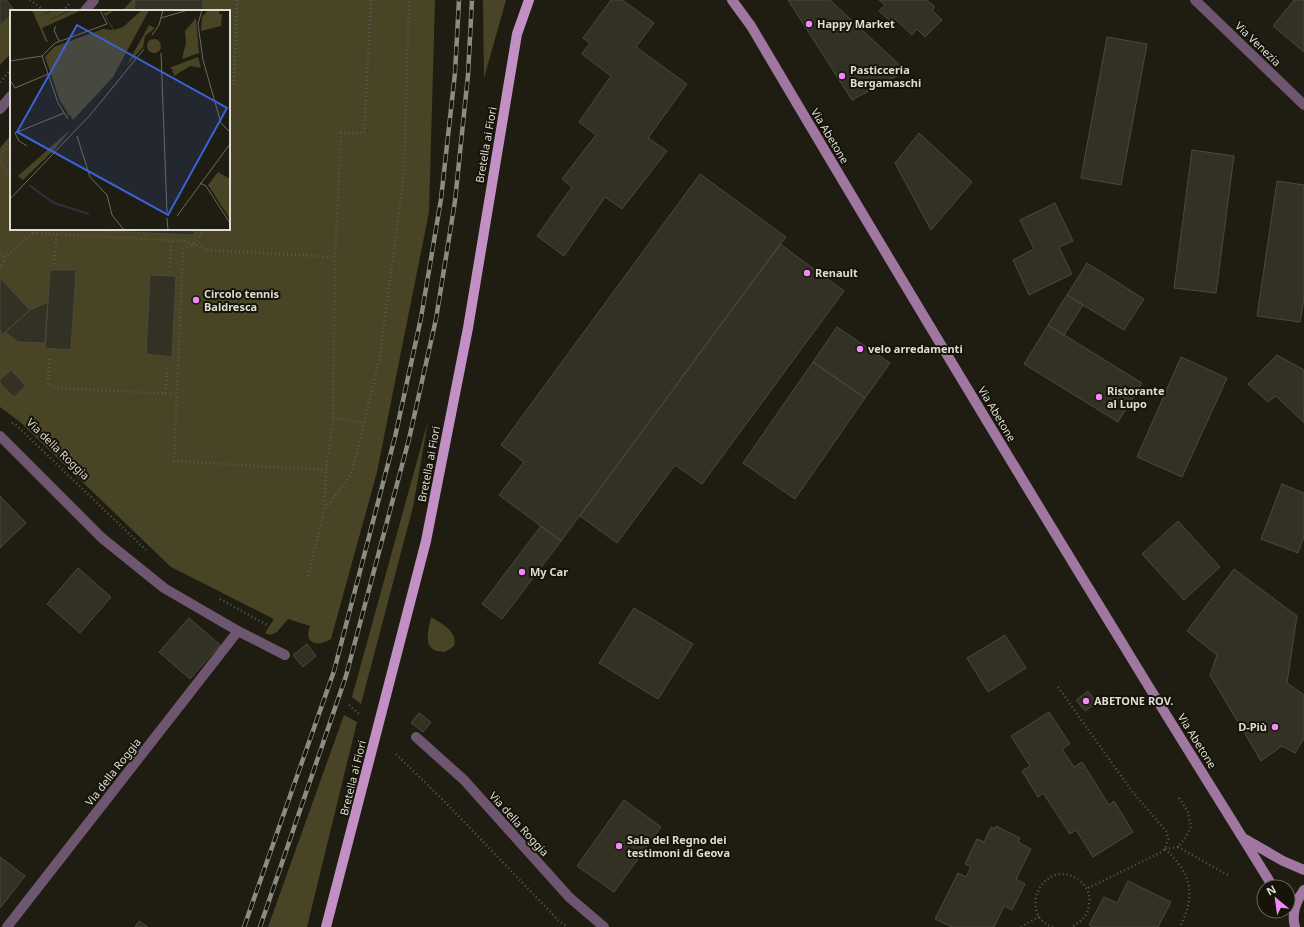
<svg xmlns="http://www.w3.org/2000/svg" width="1304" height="927" font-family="'Noto Sans',sans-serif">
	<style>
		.green { fill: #494426 }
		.building { fill: #333124; stroke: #4b493c }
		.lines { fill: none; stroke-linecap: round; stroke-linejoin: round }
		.path { stroke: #5a594f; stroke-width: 2.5; stroke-dasharray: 1 3; stroke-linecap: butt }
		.lane { stroke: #6f5670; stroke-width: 10 }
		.street { stroke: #6f5670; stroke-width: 10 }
		.secondary { stroke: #9f77a0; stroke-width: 10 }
		.primary { stroke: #c390c6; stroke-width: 10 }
		.rail-casing { stroke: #8d8c83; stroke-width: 4.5 }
		.rail { stroke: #161409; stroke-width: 3; stroke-dasharray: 9; stroke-linecap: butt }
		.poi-dot { fill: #f08bf6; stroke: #161409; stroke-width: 1.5 }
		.labels { text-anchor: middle; stroke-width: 4; stroke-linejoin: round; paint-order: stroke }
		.poi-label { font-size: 11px; font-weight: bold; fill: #deddd5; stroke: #161409; text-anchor: start }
		.street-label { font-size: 11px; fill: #deddd5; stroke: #161409 }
		.inset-river { fill: none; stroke: #3f2840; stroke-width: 2 }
		.inset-road { fill: none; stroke: #6b6a60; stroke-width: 1 }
		.view { fill: #3a63d8; fill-opacity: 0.15; stroke: #3a63d8; stroke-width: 2 }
		.inset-edge { fill: none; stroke: #deddd5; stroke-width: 2 }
	</style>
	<rect width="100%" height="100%" fill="#1f1d12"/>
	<path class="green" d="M132,0H435L429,212L377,472L331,639C318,647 303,644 310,626L288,619L277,632L270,635L265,633L274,619L171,567L20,422L0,407V148L11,135V229H229V11H122Z
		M483,0H506L484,78Z
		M11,16V53L0,65V25Z
		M428,421L413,507L361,704L352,697Z
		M431,617C442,624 458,631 454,646L445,652C421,652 428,632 431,617Z
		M344,715L357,722L307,927H268Z"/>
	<path class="building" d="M0,0H6L15,11H11V16L0,25Z
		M135,0H203V11H134Z
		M611,0H622L654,23L636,47L687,84L648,138L667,151L622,209L605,197L564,256L537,236L572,187L562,179L596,135L579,122L611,76L582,54L590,43L583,38Z
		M788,0H830L906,71L852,100Z
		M879,0H927L935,7L932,10L942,20L925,37L917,29L912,35L895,19L891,22L879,11L885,5Z
		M1294,0H1304V52L1273,26Z
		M1107,37L1147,44L1121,185L1081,178Z
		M919,133L972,182L931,230L895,163Z
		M1192,150L1234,156L1216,293L1174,288Z
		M700,174L786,237L561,541L499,495L524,462L501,445Z
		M1277,181L1304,185V299L1300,322L1257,316Z
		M1055,203L1073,241L1059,247L1072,274L1029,295L1013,260L1034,249L1020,220Z
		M62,229H194V235Z
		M780,244L844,291L702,484L675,465L617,543L580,516Z
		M1087,263L1144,299L1124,330L1067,295Z
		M50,270H76L71,350L45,348Z
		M150,275L176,276L172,357L146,354Z
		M0,278L30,310L3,334L0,330Z
		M1067,295L1083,305L1064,335L1048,325Z
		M48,302L45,343L18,342L5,332L30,310Z
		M1048,325L1142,383L1118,422L1024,364Z
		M837,327L890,363L865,398L813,362Z
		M1277,355L1304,370V423L1276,396L1268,402L1248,384Z
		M1181,357L1227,378L1182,477L1137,457Z
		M813,362L865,398L795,499L743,463Z
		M11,370L26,386L14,397L0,383V380Z
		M1282,484L1304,493V537L1298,553L1261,539Z
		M0,496L26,523L0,548Z
		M1178,521L1220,567L1184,600L1142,554Z
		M541,526L561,541L502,619L482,604Z
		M78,568L111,597L80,633L47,604Z
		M1234,569L1297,616L1287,683L1304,695V738L1295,753L1282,746L1261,761L1210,675L1217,655L1187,631Z
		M634,608L693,644L658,699L599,663Z
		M189,618L220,645L190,679L159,652Z
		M1005,635L1026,668L988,692L967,658Z
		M307,644L316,656L303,667L293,655Z
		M1088,691L1097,703L1085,711L1076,700Z
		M1049,712L1070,744L1062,749L1074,767L1082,762L1109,805L1114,801L1133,832L1093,857L1076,830L1070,834L1043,793L1038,797L1022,771L1030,766L1011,736Z
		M419,713L431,722L423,732L411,723Z
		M624,800L661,827L614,892L577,866Z
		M996,826L1020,838L1018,842L1031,849L1016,879L1025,884L1012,910L1004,906L994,927H952L935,919L958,873L966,877L971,867L965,864L977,839L984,842L991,827L995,829Z
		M0,857L25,876L0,908Z
		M1128,881L1171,902L1158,927H1093L1089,925L1104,897L1117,903Z
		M139,921L148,927H135Z"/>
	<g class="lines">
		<path class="path" d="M30,0L45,11
			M371,0L364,133H341L335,257L333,418L326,470L324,510L351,475L379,362L404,172L409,0
			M63,11L69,4
			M0,82L11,70
			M229,84H234L237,0
			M0,155L11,142
			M0,163L11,176
			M33,229V233L184,241L208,250L335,257
			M202,229C201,239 192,245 183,250L174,461L326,470
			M0,253L5,258
			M54,264L57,235
			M170,267L171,240
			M0,269L5,258L33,233
			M49,359L48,384L56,388L177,394
			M165,393L168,365
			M333,418L365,423
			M12,423L16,425L146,550
			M308,576L324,510
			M220,599L269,626
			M1058,687L1131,790L1166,831L1168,839L1165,849L1158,854L1086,889
			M349,705L359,714
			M396,754L447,804L559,921L568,927
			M1178,847L1228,875
			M1165,849C1192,874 1196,894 1180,927
			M1165,849L1178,847L1186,837L1191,827L1188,812L1178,796
			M1021,927L1040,916
			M1053,927C1014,914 1047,852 1081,882C1087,887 1091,896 1089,904C1088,915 1082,922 1071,927"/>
		<path class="lane" d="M85,11L94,0
			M0,109L11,96"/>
		<path class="street" d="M1195,0L1304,105
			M0,436L102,538L164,588L238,631L285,655
			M416,737L464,780L569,897L604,927
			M7,927L238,631"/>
		<path class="secondary" d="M732,0L751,26C874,234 998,441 1124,646C1173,727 1224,807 1273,887
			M1245,839L1283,861L1304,870
			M1295,927C1291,913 1296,901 1304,890"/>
		<path class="primary" d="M326,927L426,541L468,328L517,34L529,0"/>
		<defs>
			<path id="rail" d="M244,927L334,671L395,437L421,318L441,199L455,73L459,0
				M260,927L346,676L409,439L436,319L455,201L468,75L472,0"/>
		</defs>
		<use href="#rail" class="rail-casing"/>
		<use href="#rail" class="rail"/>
	</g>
	<g class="poi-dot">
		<circle cx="809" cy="24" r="4"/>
		<circle cx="842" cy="76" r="4"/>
		<circle cx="807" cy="273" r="4"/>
		<circle cx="196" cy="300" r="4"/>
		<circle cx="860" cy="349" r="4"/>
		<circle cx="1099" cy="397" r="4"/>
		<circle cx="522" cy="572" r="4"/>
		<circle cx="1086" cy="701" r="4"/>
		<circle cx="1275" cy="727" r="4"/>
		<circle cx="619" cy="846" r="4"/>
	</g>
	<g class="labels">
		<g class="poi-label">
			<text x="817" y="28">Happy Market</text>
			<text x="850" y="74">Pasticceria<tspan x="850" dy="13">Bergamaschi</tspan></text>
			<text x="815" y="277">Renault</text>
			<text x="204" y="298">Circolo tennis<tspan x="204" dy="13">Baldresca</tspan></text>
			<text x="868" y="353">velo arredamenti</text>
			<text x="1107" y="395">Ristorante<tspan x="1107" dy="13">al Lupo</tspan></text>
			<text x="530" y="576">My Car</text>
			<text x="1094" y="705">ABETONE ROV.</text>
			<text x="1267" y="731" text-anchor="end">D-Più</text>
			<text x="627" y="844">Sala del Regno dei<tspan x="627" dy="13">testimoni di Geova</tspan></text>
		</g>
		<g class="street-label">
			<text transform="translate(1258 44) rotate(44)" y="4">Via Venezia</text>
			<text transform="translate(830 136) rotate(59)" y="4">Via Abetone</text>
			<text transform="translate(486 145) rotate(-80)" y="4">Bretella ai Fiori</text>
			<text transform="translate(997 414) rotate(59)" y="4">Via Abetone</text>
			<text transform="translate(58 449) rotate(44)" y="4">Via della Roggia</text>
			<text transform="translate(429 464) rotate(-79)" y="4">Bretella ai Fiori</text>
			<text transform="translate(1197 741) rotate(58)" y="4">Via Abetone</text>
			<text transform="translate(113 772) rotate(-52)" y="4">Via della Roggia</text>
			<text transform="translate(353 778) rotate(-76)" y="4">Bretella ai Fiori</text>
			<text transform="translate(519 824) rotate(48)" y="4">Via della Roggia</text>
		</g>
	</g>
	<g transform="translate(10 10)">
		<rect width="220" height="220" fill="#1f1d12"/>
		<path d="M22,0H41L27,7L43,0H60L31,14L62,0H72L32,18L38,32H36ZM92,0L95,3L104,0L96,6L104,20L113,17L132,0H139L103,67L63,110L60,105H57L58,103L50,91L35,47L44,37L93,19L103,20ZM198,0H209V4H212L211,16L191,21L192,7ZM186,8L189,43L172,49L176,33L175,21ZM139,15L145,18L135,26L133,37L117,55ZM137 36a7 7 0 1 1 14 0a7 7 0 1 1-14 0ZM188,47L191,58L180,56L164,66L162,59L159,58ZM61,119L45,139L13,170L8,166ZM208,162L220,169V209L198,175Z" fill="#494426"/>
		<path class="inset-river" d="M19,175L44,193L79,204"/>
		<path class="inset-road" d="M192,0L188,14L193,50L211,113L220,122M151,8L178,0M46,16L44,20L49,31M142,25L149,15L153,0M151,43L157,203M32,46L48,93L58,109M0,51L32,46L45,33L97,14L90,0M0,70L5,78L38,64M67,126L80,167L97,185L102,205L114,220M17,136L9,131L5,123L54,103M190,173L196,176L220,213M0,189L81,104L134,39M167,206L220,134M157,208L158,220"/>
		<path class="view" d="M67,15L217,98L158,205L7,122Z"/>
		<rect width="220" height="220" class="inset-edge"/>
	</g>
	<g transform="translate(1276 899) rotate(331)"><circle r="19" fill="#161409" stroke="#66645b"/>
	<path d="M0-3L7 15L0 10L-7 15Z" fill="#f08bf6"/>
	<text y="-6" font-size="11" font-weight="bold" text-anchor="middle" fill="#deddd5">N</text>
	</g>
</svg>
